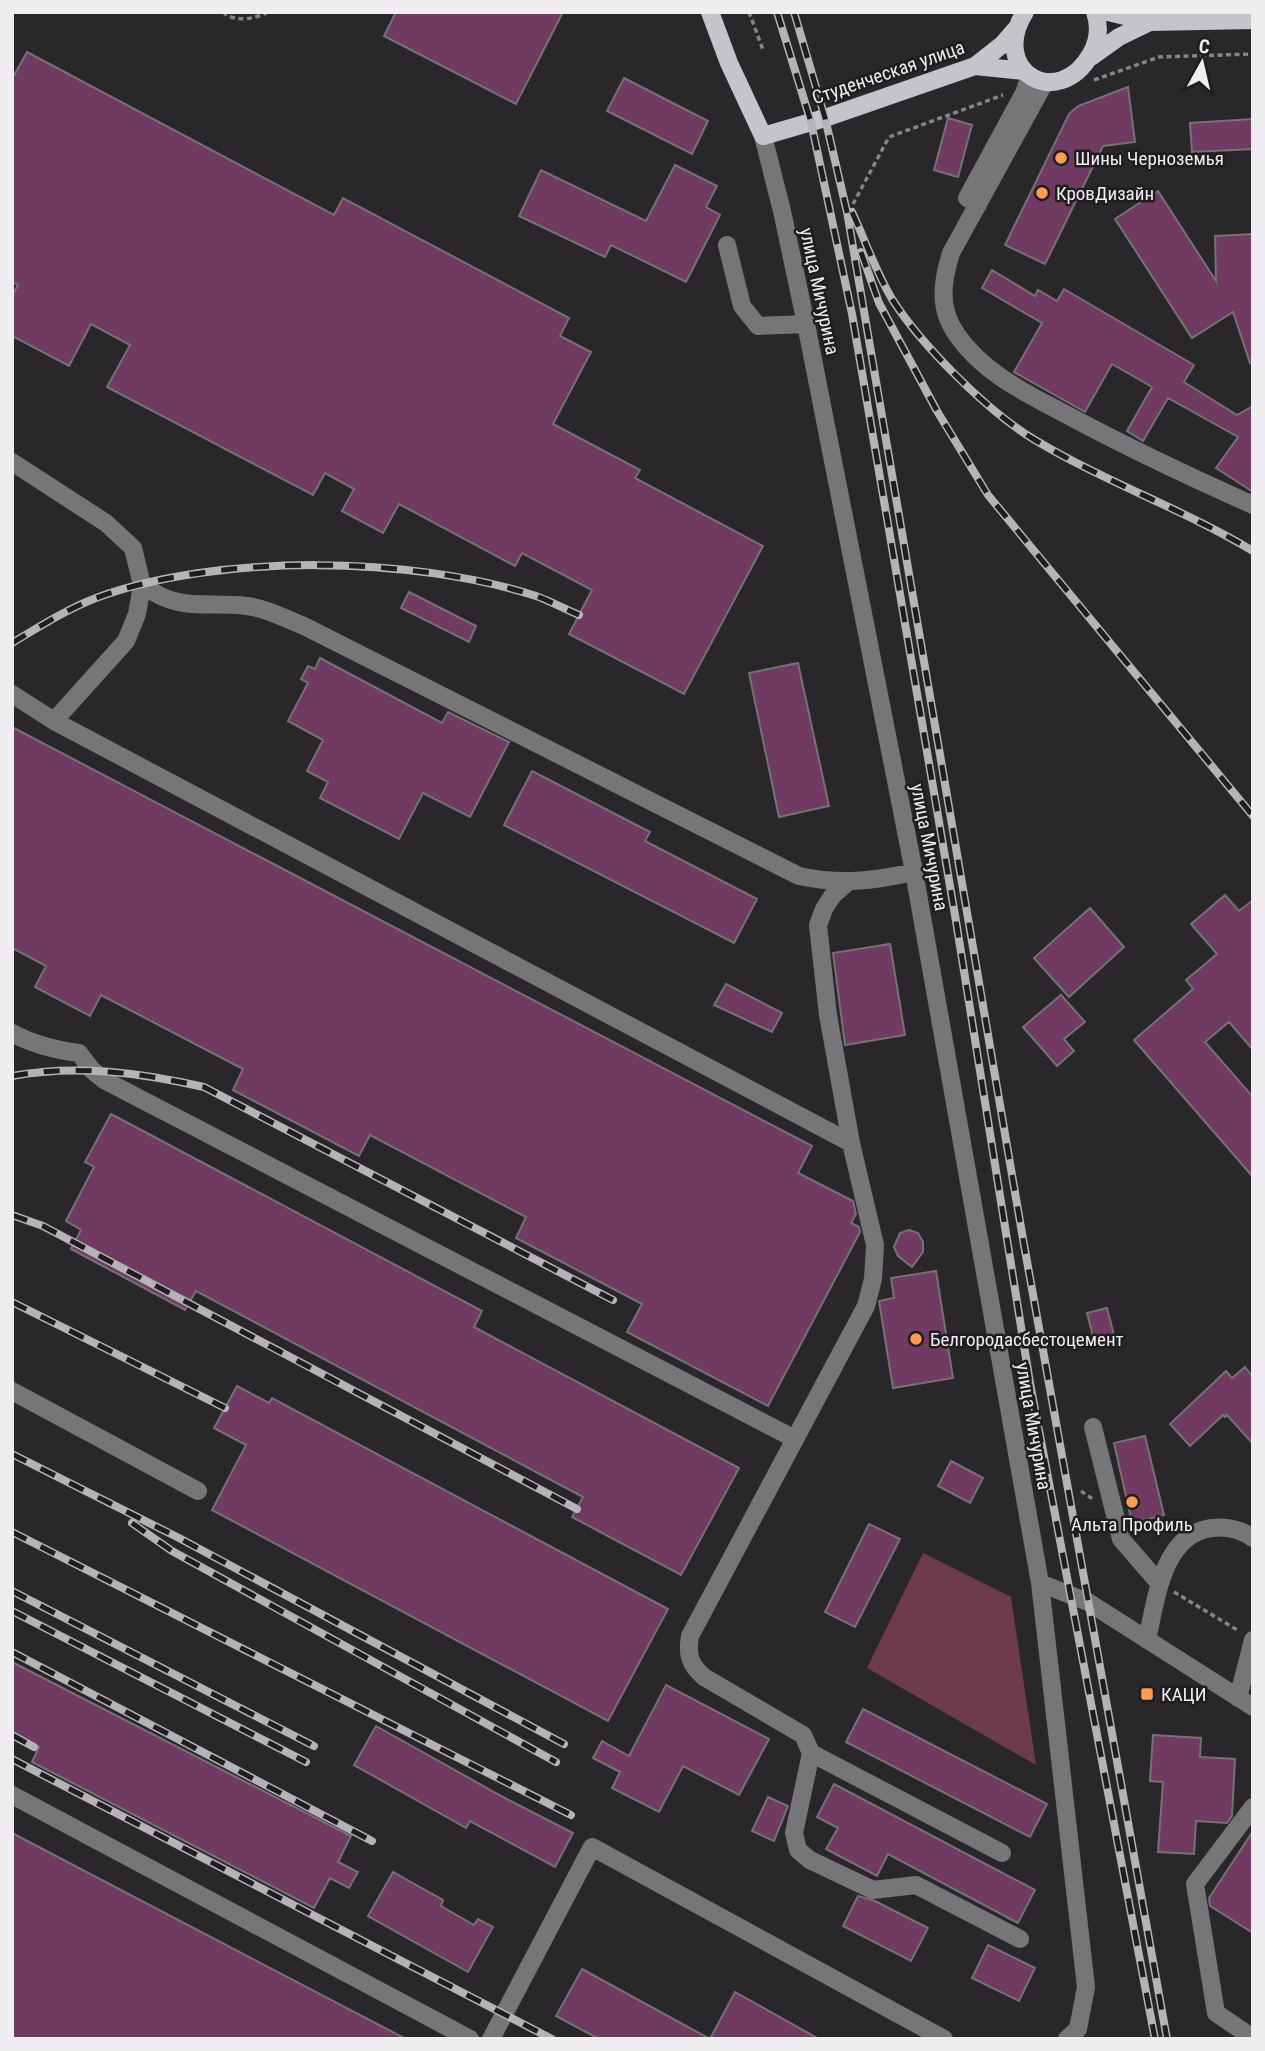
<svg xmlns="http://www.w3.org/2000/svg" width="1265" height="2051" font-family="'Roboto Condensed',sans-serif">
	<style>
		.green { fill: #6e3a4d }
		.building { fill: #713a62; stroke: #757174; stroke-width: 2 }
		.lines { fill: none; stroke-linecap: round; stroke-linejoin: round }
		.path { stroke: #868487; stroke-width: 3.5; stroke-dasharray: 5 3.5; stroke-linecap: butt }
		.minor { stroke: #767678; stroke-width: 18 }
		.major { stroke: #c6c4c8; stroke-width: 18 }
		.rail-casing { stroke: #b5b3b6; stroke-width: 8 }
		.rail { stroke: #201d20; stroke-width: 5; stroke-dasharray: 16; stroke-linecap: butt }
		.poi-dot { fill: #fd9d55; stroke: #201d20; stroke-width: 2.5 }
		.labels { text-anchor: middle; stroke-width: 5; stroke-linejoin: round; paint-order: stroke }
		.street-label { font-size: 19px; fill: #efedf0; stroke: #201d20 }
		.poi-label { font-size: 19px; fill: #efedf0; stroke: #201d20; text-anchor: start }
	</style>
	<rect width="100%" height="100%" fill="#29272a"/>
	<path class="green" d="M923,1553L1011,1597L1036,1765L867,1668Z"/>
	<path class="building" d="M396,12H563L516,104L384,36Z
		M27,52L334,215L343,198L569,318L560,336L591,352L553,424L640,470L635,478L763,546L684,694L569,634L592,590L522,553L515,566L399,504L383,533L342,511L354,489L325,473L313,495L107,387L130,345L91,324L69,366L12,336V296L18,285L12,282V79Z
		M624,78L708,121L692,154L607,111Z
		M1128,87L1135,142L1103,146L1045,264L1005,245L1069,114L1078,106Z
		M948,118L972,125L958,177L934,170Z
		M1253,119V149L1192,152L1190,123Z
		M675,165L717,186L706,207L720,215L686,282L611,245L605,257L519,216L541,170L646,221Z
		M1158,191L1216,281L1215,236L1253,234V363H1250L1233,312L1192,338L1115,219Z
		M992,270L1035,296L1038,290L1057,301L1064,289L1194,365L1184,382L1237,415L1253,406V492L1216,468L1238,437L1168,398L1143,441L1127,431L1152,387L1112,364L1085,412L1014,372L1042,323L982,288Z
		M409,592L476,626L469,642L401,608Z
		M320,658L442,723L448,712L509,742L470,817L423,793L399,839L320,798L328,782L307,771L323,740L288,721L308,683L301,679L308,666L315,669Z
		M798,663L829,806L779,817L749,673Z
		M12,727L812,1146L798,1173L853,1201L856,1214L851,1223L859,1227L860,1232L768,1406L627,1332L642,1304L516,1238L526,1217L370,1135L359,1156L233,1090L243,1069L101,995L90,1016L35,987L46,966L12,948Z
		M532,771L650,832L645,841L757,899L734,943L504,825Z
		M1225,895L1239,911L1253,900V1050L1229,1022L1205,1042L1253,1097V1177L1134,1040L1193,989L1186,980L1217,954L1191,924Z
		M1090,908L1124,947L1069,997L1034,958Z
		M890,944L905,1035L845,1045L833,953Z
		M726,984L782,1013L772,1032L714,1005Z
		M1061,995L1085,1022L1064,1039L1074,1051L1057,1066L1023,1027Z
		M111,1114L482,1311L474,1327L739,1468L681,1575L572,1517L583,1497L196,1291L185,1310L71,1249L81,1230L66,1221L94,1167L85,1162Z
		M909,1230L918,1233L923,1242V1252L912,1267L898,1256L894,1247L900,1233Z
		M936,1271L953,1378L893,1388L879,1301L894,1298L891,1278Z
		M1107,1308L1115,1339L1095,1344L1087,1313Z
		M1245,1367L1253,1377V1444L1227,1415L1225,1417L1223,1415L1190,1446L1170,1424L1226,1371L1232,1378Z
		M237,1386L269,1403L272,1398L668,1609L608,1721L212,1510L246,1445L214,1428Z
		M1145,1436L1164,1515L1132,1523L1114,1443Z
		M951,1461L983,1478L970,1503L938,1486Z
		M869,1524L900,1539L855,1627L825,1612Z
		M12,1662L351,1836L338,1862L358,1872L349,1888L330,1878L314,1908L32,1762L39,1747L12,1733Z
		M666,1685L769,1739L739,1795L683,1766L659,1812L612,1788L620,1772L593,1758L602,1741L629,1756Z
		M863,1709L1047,1804L1030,1837L846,1742Z
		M376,1726L503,1797L573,1833L555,1867L470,1821L466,1828L354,1765Z
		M1153,1735L1201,1738L1200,1757L1235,1759L1232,1816L1227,1823L1196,1821L1194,1854L1158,1852L1163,1782L1150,1781Z
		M834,1784L1035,1890L1018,1923L888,1854L877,1876L826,1849L838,1828L817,1817Z
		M768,1797L788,1806L774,1841L752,1831Z
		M1253,1831V1933L1210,1906L1209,1898Z
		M12,1833L406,2039H12Z
		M393,1872L443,1900L441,1906L474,1925L478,1919L493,1927L468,1972L368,1916Z
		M858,1896L875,1901L928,1928L911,1961L843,1926Z
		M988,1945L1035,1968L1019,2001L972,1978Z
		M582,1969L710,2039L735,1992L819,2039H599L556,2016Z"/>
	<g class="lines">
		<path class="path" d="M223,12C235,23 255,19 268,12
			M749,12L763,50
			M1094,80L1159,57L1253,54
			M853,204L889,137L1003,95
			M1081,1491L1094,1500
			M1174,1592L1239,1631"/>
		<path class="minor" d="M1045,82L951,253C942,282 938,308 957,335C984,374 1028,394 1069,416C1129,448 1190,477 1253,505
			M763,136L782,211L806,324L914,872L1040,1583L1088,1602L1253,1707
			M978,205L967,198L1024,93L1030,76
			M727,245L742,306L758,326L806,324
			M12,462L106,523L133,548L142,585L137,614L126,641L54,721
			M142,585C181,613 204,601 247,606C266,608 286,619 304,626L799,876C841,885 873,881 914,872
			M12,694L54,721L851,1143L875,1245L873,1279L866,1306L690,1636C687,1654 689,1664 704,1677L803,1735L811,1753L794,1833L798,1850L810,1860L873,1890L916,1885L1020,1939
			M848,882L833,895L824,909L818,925L828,1015L851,1143
			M12,1033C34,1045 55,1050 79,1053L92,1070L104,1080L795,1439
			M12,1391L198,1491
			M1093,1427L1121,1539L1160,1584
			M1040,1583L1086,1987L1078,2029L1067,2039
			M1147,1640C1156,1601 1162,1534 1212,1528C1227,1526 1240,1529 1253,1538
			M1238,1698L1253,1640
			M811,1753L1002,1853
			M12,1795L470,2039
			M1253,1807L1195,1884L1216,2013L1253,2038
			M491,2039L592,1847L944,2039"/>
		<path class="major" d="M710,12L729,63L763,136L825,118L975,66L1003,44L1016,29
			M1025,12C988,71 1058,112 1091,54C1099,40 1100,27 1095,12
			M1108,12L1150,22
			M1091,57L1119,37L1150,22L1253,20
			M975,66L1024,71"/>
		<defs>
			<path id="rail" d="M777,12L811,122L852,314L956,921L1030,1383L1155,2039
				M794,12L825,118L847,212L1023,1239L1167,2039
				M852,212C865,240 876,272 892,299C921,345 988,412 1035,440C1105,482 1183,509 1253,551
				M861,252L879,303L937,411L988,495L1253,816
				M12,643C39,627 67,609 96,598C218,553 413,556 536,596C550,601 565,609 579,615
				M12,1076C76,1064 142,1073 204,1087L613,1300
				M12,1215L43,1226L577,1509
				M12,1302L225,1408
				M12,1454L179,1538L564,1744
				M132,1523L172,1551L556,1762
				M12,1532L571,1815
				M12,1591L314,1746
				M12,1611L306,1762
				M12,1652L372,1841
				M12,1735L34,1747
				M12,1759L552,2039"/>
		</defs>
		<use href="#rail" class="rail-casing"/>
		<use href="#rail" class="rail"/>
	</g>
	<g class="poi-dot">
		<circle cx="1061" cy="158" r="7"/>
		<circle cx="1042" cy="193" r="7"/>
		<circle cx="916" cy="1339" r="7"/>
		<circle cx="1132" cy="1502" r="7"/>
		<rect x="1140" y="1687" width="14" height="14" rx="3.5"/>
	</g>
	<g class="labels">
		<g class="street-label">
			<text transform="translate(888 72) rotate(-19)" y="7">Студенческая улица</text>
			<text transform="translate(820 291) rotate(78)" y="7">улица Мичурина</text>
			<text transform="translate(930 847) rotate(79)" y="7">улица Мичурина</text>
			<text transform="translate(1034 1426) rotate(80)" y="7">улица Мичурина</text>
		</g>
		<g class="poi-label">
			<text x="1075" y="165">Шины Черноземья</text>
			<text x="1056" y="200">КровДизайн</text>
			<text x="930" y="1346">Белгородасбестоцемент</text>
			<text x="1132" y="1531" text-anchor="middle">Альта Профиль</text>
			<text x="1161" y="1701">КАЦИ</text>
		</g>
	</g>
	<rect width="1265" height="2051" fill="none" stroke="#efedf0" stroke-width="28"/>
	<g transform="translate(1202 63) rotate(8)" stroke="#201d20" stroke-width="5" paint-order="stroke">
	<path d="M0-5L12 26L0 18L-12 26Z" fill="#efedf0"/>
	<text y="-10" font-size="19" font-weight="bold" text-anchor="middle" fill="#efedf0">С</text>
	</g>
</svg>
